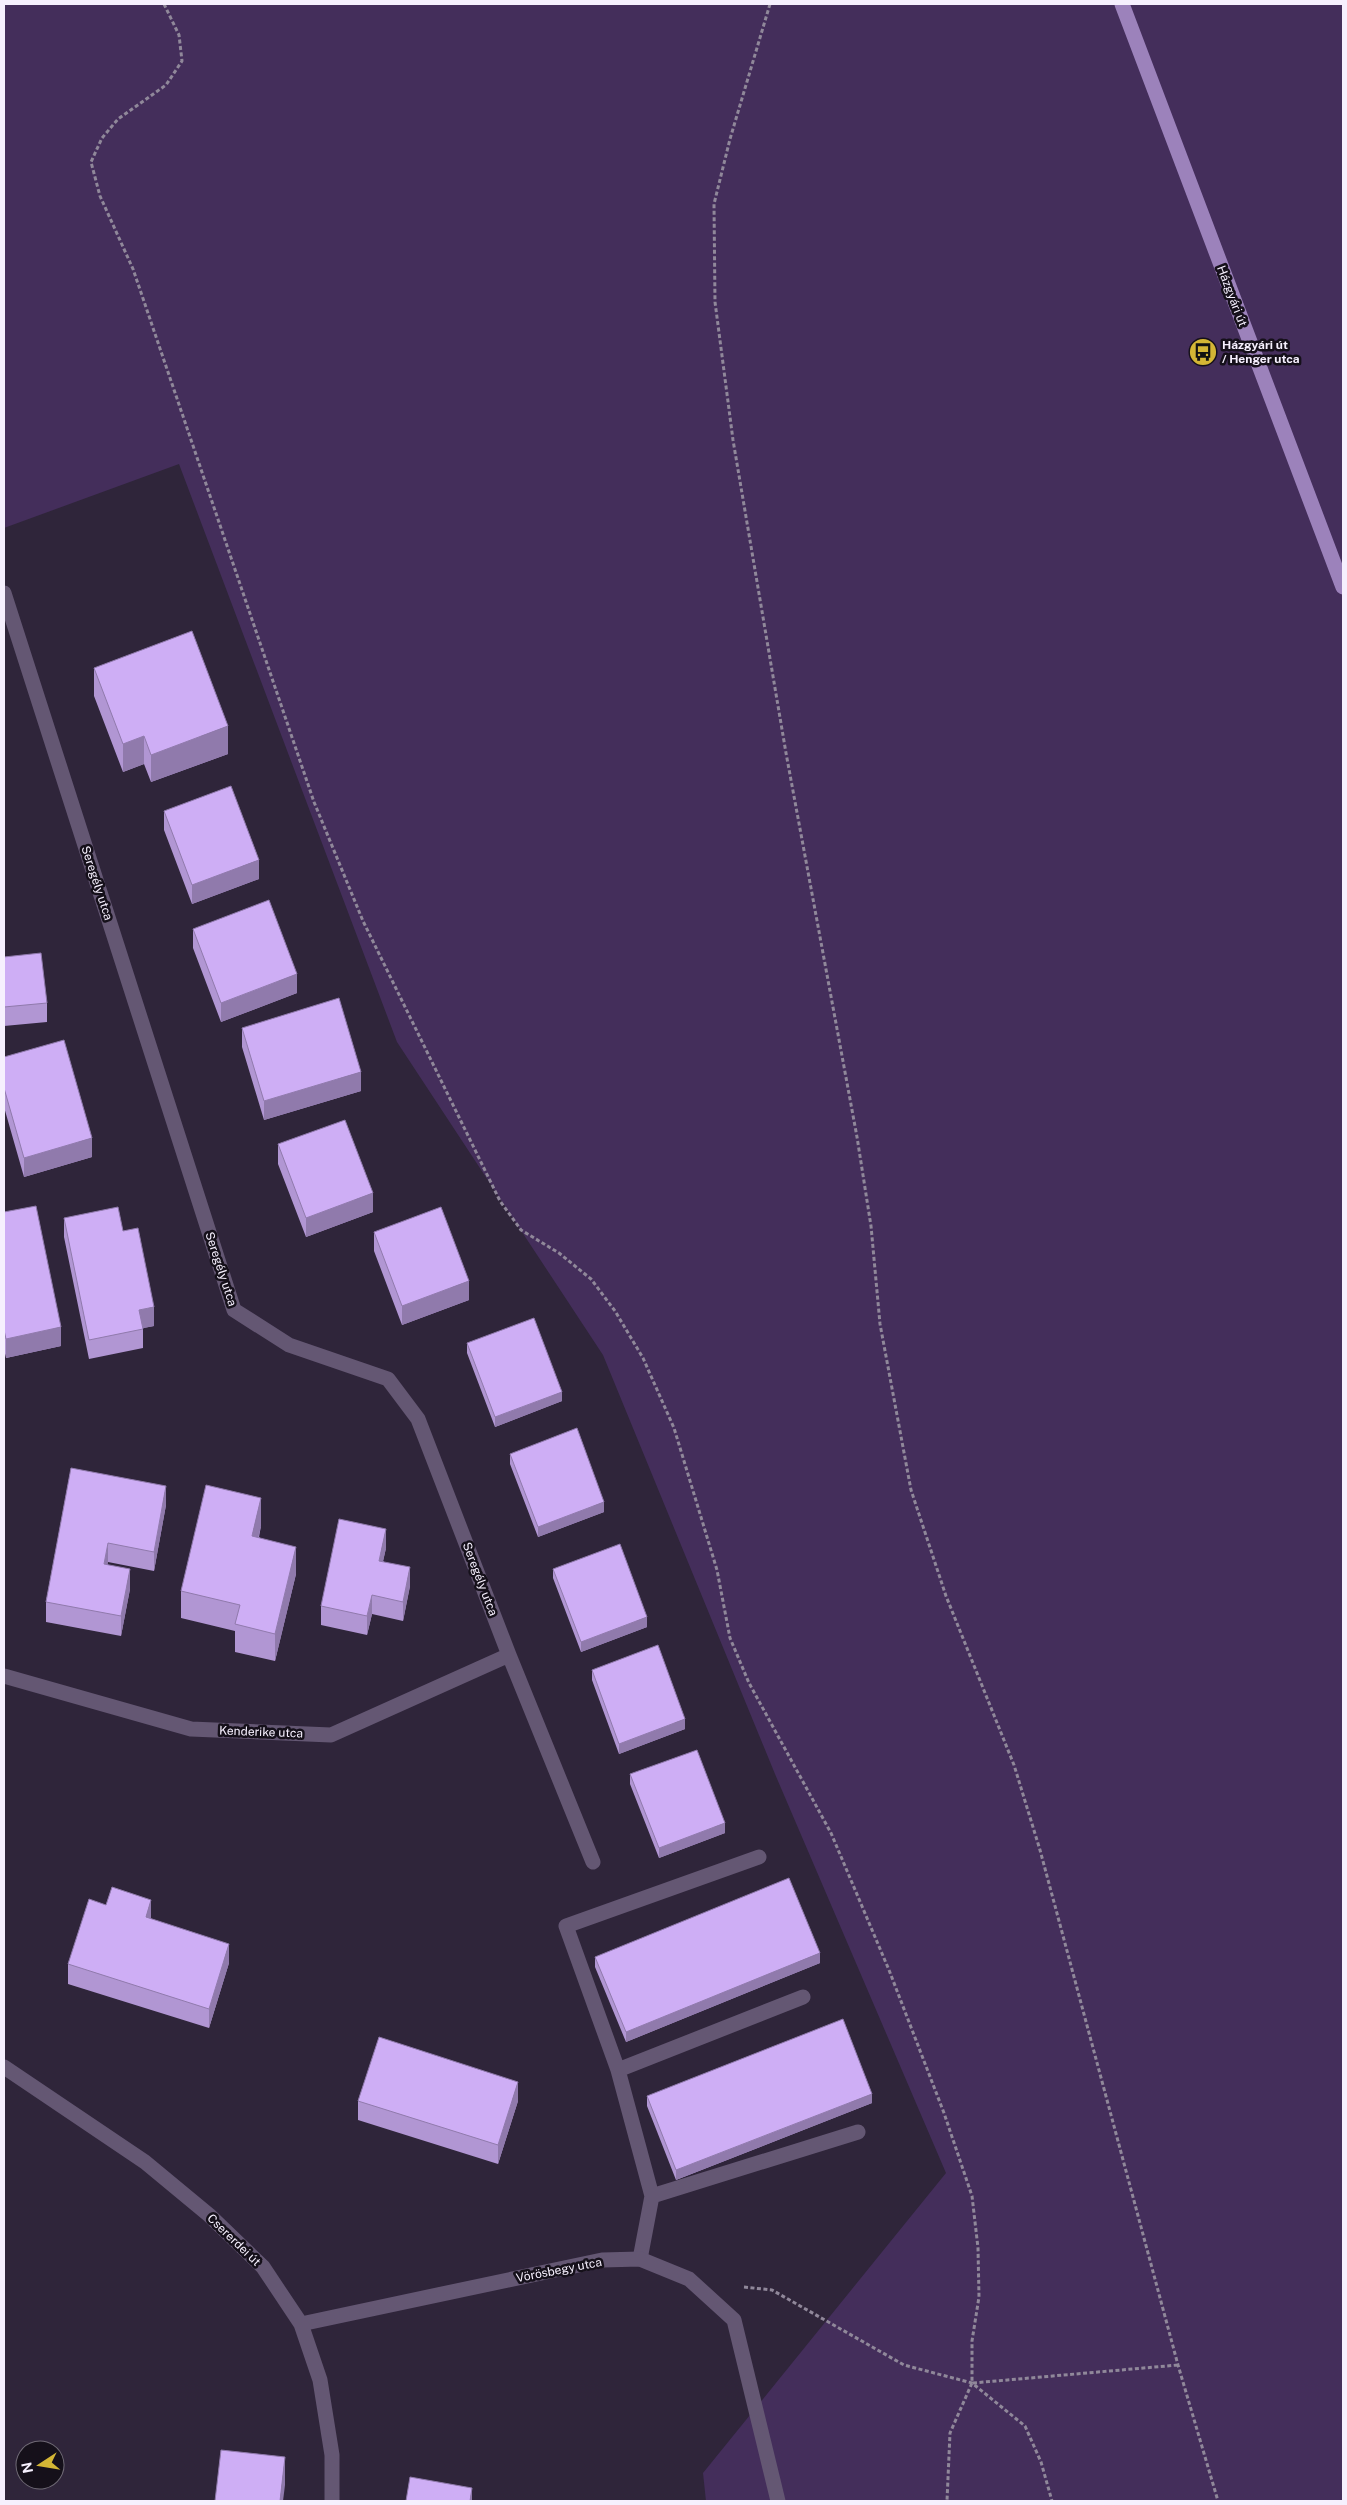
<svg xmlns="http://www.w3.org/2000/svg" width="1347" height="2505" font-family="'Public Sans',sans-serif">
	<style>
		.green { fill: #442e5b }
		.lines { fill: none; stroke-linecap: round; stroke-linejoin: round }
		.path { stroke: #90889a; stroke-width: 3; stroke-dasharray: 4 2.5; stroke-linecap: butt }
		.service { stroke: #645773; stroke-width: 15 }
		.minor { stroke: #645773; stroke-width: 15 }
		.primary { stroke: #9c82bb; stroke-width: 15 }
		.wall { fill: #b196d3 }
		.shaded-wall { fill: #907aac }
		.building { fill: #ceaef5; stroke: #907aac }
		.labels { text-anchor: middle; stroke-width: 5; stroke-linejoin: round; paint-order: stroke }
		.street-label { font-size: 12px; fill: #f6f0fe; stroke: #15101a }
		.poi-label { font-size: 12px; font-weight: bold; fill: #f6f0fe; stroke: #15101a; text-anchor: start }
	</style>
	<rect width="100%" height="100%" fill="#2f253a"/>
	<path class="green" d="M4,4H1343V2501H706L703,2473L946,2173L775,1774L603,1355L397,1042L179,464L4,528Z"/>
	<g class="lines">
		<path class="path" d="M164,4L179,35L182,61L166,85L118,119L102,138L91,162L100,196L133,269L314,802L363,921L500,1201L521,1230L559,1253L591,1279L615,1311L643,1358L674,1428L717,1570L730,1638L749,1683L831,1833L889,1970L944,2113L972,2196L978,2248L979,2297L972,2341V2383L950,2433L947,2501
			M770,4L730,139L714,204L715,302L733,440L786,753L857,1137L871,1226L880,1324L911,1490L946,1596L1014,1765L1040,1850L1178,2365L1218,2501
			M744,2287L772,2290L904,2365L972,2383L1025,2426L1041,2462L1052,2501
			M973,2383L1178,2365"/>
		<path class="service" d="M618,2070L803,1997
			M652,2196L858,2132
			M640,2259L652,2196L618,2070L566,1926L759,1857"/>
		<path class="minor" d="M4,593L234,1310L289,1345L388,1379L418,1419L509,1655L593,1862
			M4,1676L191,1729L331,1735L509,1655
			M4,2067L145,2162L209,2215L263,2267L301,2324L320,2380L332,2455V2501
			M301,2324L602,2260L640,2259L689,2279L734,2320L778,2501"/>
		<path class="primary" d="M1122,4L1343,587"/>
	</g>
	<path class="wall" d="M94,668L228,754L151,782L144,764L123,772L94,696Z
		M164,811L259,879L192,904L164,830Z
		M193,929L297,993L221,1022L193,948Z
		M4,957L47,1003V1022L4,1026Z
		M242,1028L361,1091L264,1120L242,1047Z
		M4,1057L92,1157L24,1177L4,1107Z
		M278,1144L373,1212L306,1237L278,1164Z
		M4,1212L61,1346L6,1358L4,1349Z
		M64,1218L123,1231L154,1326L143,1328V1348L89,1359L64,1237Z
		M374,1232L469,1300L402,1325L374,1251Z
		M467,1343L562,1401L495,1427L467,1353Z
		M510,1454L604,1512L538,1537L510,1464Z
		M71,1468L166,1505L154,1571L108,1562L107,1565L130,1589L121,1636L46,1622V1602Z
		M261,1526L259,1537L296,1574L275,1661L235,1652V1631L181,1618V1591Z
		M386,1548L383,1561L410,1586L403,1621L372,1614L367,1635L321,1625V1606Z
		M553,1569L647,1627L581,1652L553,1578Z
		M592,1670L685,1729L619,1754L592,1680Z
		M630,1774L725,1833L659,1858L630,1784Z
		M151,1919L229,1963L209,2028L68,1984V1964Z
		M595,1957L820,1963L626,2042L595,1967Z
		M647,2096L872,2103L676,2180L647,2106Z
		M358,2101H518L498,2164L358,2120Z"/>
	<path class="shaded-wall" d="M228,726V754L151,782V755Z
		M144,736V764L123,772V744Z
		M259,860V879L192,904V885Z
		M297,974V993L221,1022V1003Z
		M361,1072V1091L264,1120V1101Z
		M92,1138V1157L24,1177V1158Z
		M373,1193V1212L306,1237V1218Z
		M469,1281V1300L402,1325V1306Z
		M154,1307V1326L139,1329V1310Z
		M61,1327V1346L6,1358V1339Z
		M562,1392V1401L495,1427V1417Z
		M166,1486V1505L154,1571V1552Z
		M261,1498V1526L252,1564V1536Z
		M604,1502V1512L538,1537V1527Z
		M386,1529V1548L379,1580V1561Z
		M108,1543V1562L104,1583V1564Z
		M296,1547V1574L275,1661V1634Z
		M410,1567V1586L403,1621V1602Z
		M130,1569V1589L121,1636V1616Z
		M372,1595V1614L367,1635V1616Z
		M647,1617V1627L581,1652V1642Z
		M685,1719V1729L619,1754V1744Z
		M725,1823V1833L659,1858V1848Z
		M151,1900V1919L146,1917Z
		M229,1944V1963L209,2028V2009Z
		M820,1953V1963L626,2042V2032Z
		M518,2082V2101L498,2164V2145Z
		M872,2094V2103L676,2180V2170Z
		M285,2457V2485L283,2501H280Z
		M472,2488V2501H470Z"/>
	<path class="building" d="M192,631L228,726L151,755L144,736L123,744L94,668Z
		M231,786L259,860L192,885L164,811Z
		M269,900L297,974L221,1003L193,929Z
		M41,953L47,1003L4,1007V957Z
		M339,998L361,1072L264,1101L242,1028Z
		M64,1040L92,1138L24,1158L4,1088V1057Z
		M345,1120L373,1193L306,1218L278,1144Z
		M36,1206L61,1327L6,1339L4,1330V1212Z
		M118,1207L123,1231L138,1228L154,1307L139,1310L143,1329L89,1340L64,1218Z
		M441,1207L469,1281L402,1306L374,1232Z
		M534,1318L562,1392L495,1417L467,1343Z
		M577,1428L604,1502L538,1527L510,1454Z
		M71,1468L166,1486L154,1552L108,1543L104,1564L130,1569L121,1616L46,1602Z
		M206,1485L261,1498L252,1536L296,1547L275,1634L235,1624L240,1605L181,1591Z
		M339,1519L386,1529L379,1561L410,1567L403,1602L372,1595L367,1616L321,1606Z
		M620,1544L647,1617L581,1642L553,1569Z
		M658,1645L685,1719L619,1744L592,1670Z
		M697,1750L725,1823L659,1848L630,1774Z
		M789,1878L820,1953L626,2032L595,1957Z
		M112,1887L151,1900L146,1917L229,1944L209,2009L68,1964L89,1899L106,1905Z
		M843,2019L872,2094L676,2170L647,2096Z
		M379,2037L518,2082L498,2145L358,2101Z
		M221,2450L285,2457L280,2501H215Z
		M410,2477L472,2488L470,2501H406Z"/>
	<defs>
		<symbol id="bus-disc" viewBox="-11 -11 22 22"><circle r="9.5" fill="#d4b635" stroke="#15101a"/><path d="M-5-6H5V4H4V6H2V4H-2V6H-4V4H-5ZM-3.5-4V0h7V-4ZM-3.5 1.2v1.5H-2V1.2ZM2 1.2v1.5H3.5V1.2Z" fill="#111"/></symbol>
	</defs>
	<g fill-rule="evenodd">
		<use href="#bus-disc" x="1187" y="336" width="32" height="32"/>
	</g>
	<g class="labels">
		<g class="street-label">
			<text transform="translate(1232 296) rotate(69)" y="4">Házgyári út</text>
			<text transform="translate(97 883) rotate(72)" y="4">Seregély utca</text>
			<text transform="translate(221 1269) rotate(72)" y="4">Seregély utca</text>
			<text transform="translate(480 1579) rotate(69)" y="4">Seregély utca</text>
			<text transform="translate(261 1732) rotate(2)" y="4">Kenderike utca</text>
			<text transform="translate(234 2240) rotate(44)" y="4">Csererdei út</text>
			<text transform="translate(559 2270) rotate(-11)" y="4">Vörösbegy utca</text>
		</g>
		<g class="poi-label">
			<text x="1222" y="349">Házgyári út<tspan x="1222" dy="14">/ Henger utca</tspan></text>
		</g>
	</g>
	<rect width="1347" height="2505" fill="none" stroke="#f6f0fe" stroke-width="10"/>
	<g transform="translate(40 2465) rotate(258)"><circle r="24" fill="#15101a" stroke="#6f6a75"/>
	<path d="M0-4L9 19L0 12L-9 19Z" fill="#d4b635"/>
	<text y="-8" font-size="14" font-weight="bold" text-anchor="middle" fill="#f6f0fe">N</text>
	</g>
</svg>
